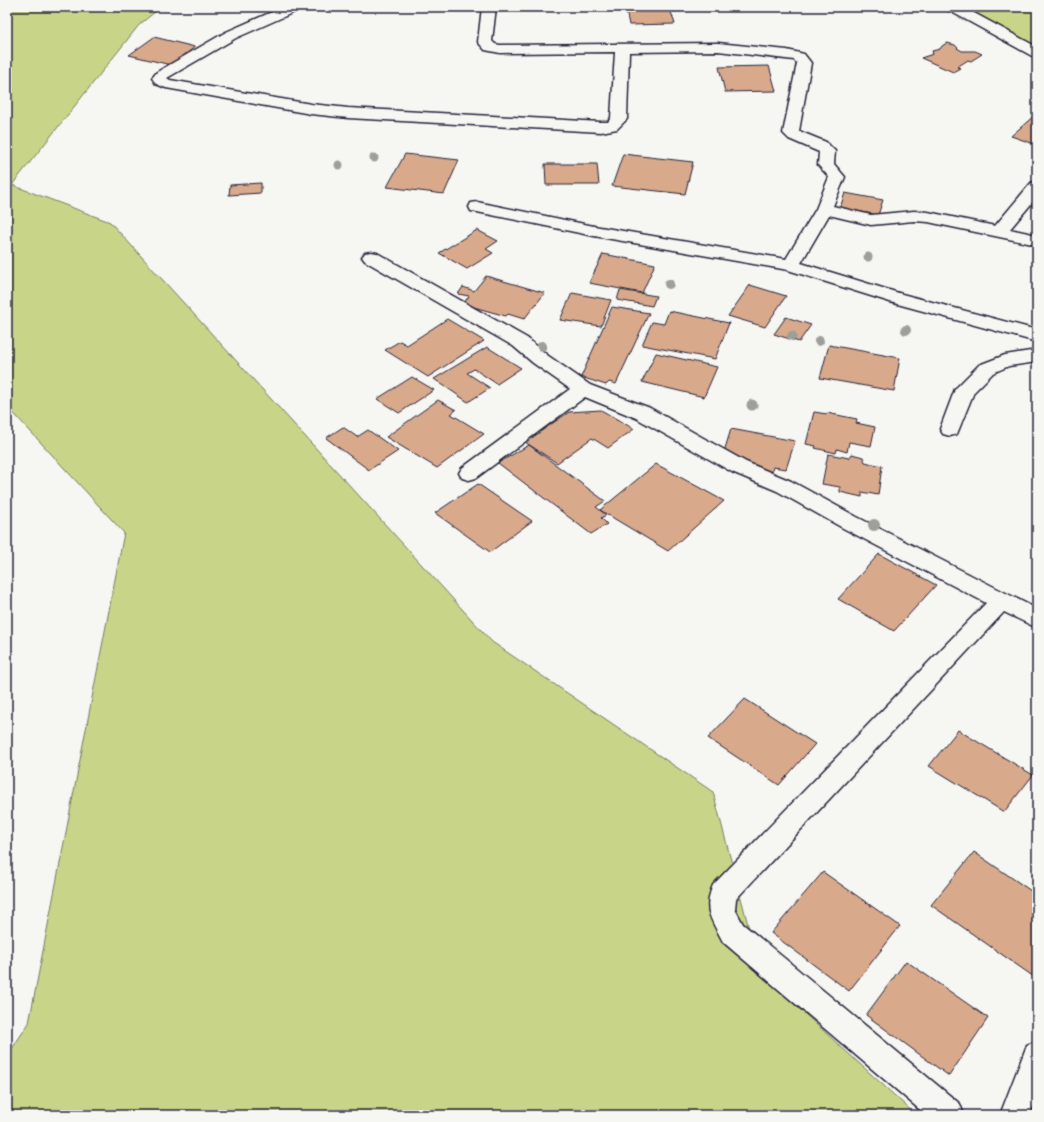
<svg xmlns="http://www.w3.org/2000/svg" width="1044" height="1122" font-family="'Architects Daughter',sans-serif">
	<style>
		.green { fill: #c8d588; stroke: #757c62 }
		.building { fill: #d9a98b; stroke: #22223b }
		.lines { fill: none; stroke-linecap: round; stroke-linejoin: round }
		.street-casing { stroke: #22223b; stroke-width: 3 }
		.street { fill: #f6f6f2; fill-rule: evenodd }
		.tree { fill: #9d9f9a }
	</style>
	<rect width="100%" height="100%" fill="#f6f6f2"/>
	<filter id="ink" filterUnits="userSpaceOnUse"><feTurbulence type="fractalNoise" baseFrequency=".025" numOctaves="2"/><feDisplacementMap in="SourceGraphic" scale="8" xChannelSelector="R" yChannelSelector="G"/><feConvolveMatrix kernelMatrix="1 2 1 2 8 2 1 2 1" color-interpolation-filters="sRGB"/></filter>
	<g filter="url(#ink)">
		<path class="green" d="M7,7H161L139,25L12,185L110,222L492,642L713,792L761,974L916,1115H7V1056L29,1023L124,533L7,406Z
			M938,7H1037V47Z"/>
		<path class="building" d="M531,7H564L563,9Z
			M670,9L675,24L629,25L626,10Z
			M154,37L195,47L171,65L129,55Z
			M947,43L955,45L958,48H957L962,51H975L982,54L971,61L968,60L957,67L960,68L953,72L921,58L933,54L932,51L940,49L942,46Z
			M769,66L776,91L725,92L719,67Z
			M1036,114L1037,145L1011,136Z
			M405,154L459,160L444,194L387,187Z
			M623,154L693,162L685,194L612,186Z
			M545,164H597L599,185H546Z
			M261,183V193L229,195L230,185Z
			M845,193L883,200L878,215L840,208Z
			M477,230L498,241L486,249L493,253L467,269L439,253Z
			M603,254L655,264L642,293L589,283Z
			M486,276L545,293L524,319L508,314L506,316L463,304L469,296L458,294L463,287L474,291Z
			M750,285L786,296L765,327L728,316Z
			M620,290L656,296L652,306L617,300Z
			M572,293L611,300L601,326L560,320Z
			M612,307L649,313L616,384L609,382L606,385L581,377Z
			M669,311L729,323L715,359L642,345L652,322L664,324Z
			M786,317L811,325L799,342L774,334Z
			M447,319L484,341L428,377L385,350L400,341L407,345Z
			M829,345L900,358L894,391L820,378Z
			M487,347L521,368L497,384L474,369L467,373L490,388L468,402L434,379Z
			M656,353L717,367L704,397L642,382Z
			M412,377L434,390L399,413L377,399Z
			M438,400L456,410L451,414L484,434L437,468L386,437Z
			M601,410L634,429L608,448L592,438L557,463L525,442L569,412Z
			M814,412L827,414V413L857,419L856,423L875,427L871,446L849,442L847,452L837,449L836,453L815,448L816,446L806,444Z
			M343,427L357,437L368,430L398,451L369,470L326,438Z
			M731,429L795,441L786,469L773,467L772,472L737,464L723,455Z
			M529,445L605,501L596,507L606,515L601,518L607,524L591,534L498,463Z
			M828,454L849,458L852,454L863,457L865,462L882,466L878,495L862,492V497L840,492V487L822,484Z
			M656,464L724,501L668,551L600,510Z
			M478,484L532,521L490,552L435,513Z
			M879,554L936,585L894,631L838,599Z
			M745,699L815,744L779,785L708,738Z
			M958,730L1033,775L1004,812L929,766Z
			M974,852L1037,895V979L931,905Z
			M823,872L900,926L849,991L771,933Z
			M906,961L988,1018L949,1076L866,1015Z"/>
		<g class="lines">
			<defs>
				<path id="street" d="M283,7H301L299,10L236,38L167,78L170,80L311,104L348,108L601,122H608L611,118L615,52L500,53L485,50L478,42L482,7H496L492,41L495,44L500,45L718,43L787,50L804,54L811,63L799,131L826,142L835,151L834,164L845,177L833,206L871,215L914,211L928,212L995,226L1031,183L1037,181V197L1010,229L1037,235V245L928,222L914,221L871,225L829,215L801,263L902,294L1037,330V342L890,302L788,270L594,236L477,212L471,211L469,207L471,203L477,202L594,226L786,259L816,209L829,177L818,165L819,152L789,139L783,133L797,63L794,60L718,51L629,52L627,119L617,129L601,132L348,118L311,114L166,88L156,84L152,78L157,72L226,32Z
					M946,7H963L1037,47V57L1032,56L948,10Z
					M371,252L377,253L527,338L547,355L590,385L650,408L746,462L791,481L857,517L1037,609V628L1004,612L736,899L735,909L743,924L960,1104L964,1115H926L723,942C712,920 702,911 713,885L986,603L841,527L777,491L732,472L636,418L585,397L476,478L469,480L462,478L459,473L462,468L570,389L533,363L513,346L365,261L362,257L365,253Z
					M1037,350V362L1009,366L993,373L974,392L957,434L950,436L943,434L940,429L955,389L979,365L1005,355Z
					M1037,1041V1096L1030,1115H1000L1027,1045Z"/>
			</defs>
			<use href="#street" class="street-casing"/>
			<use href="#street" class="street"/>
		</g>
		<g class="tree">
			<circle cx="374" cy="158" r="4.5"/>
			<circle cx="339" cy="165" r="4.5"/>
			<circle cx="868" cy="257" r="4.5"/>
			<circle cx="669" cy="284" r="5"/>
			<circle cx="906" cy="330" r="5"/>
			<circle cx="792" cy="336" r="5"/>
			<circle cx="819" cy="341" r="5"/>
			<circle cx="542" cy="346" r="5"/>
			<circle cx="752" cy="405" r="5.5"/>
			<circle cx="874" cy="525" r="6"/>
		</g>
	</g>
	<rect width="1044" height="1122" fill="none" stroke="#f6f6f2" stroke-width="24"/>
	<rect x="12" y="12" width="1020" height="1098" fill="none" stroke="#22223b" stroke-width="1.5" filter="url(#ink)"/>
</svg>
